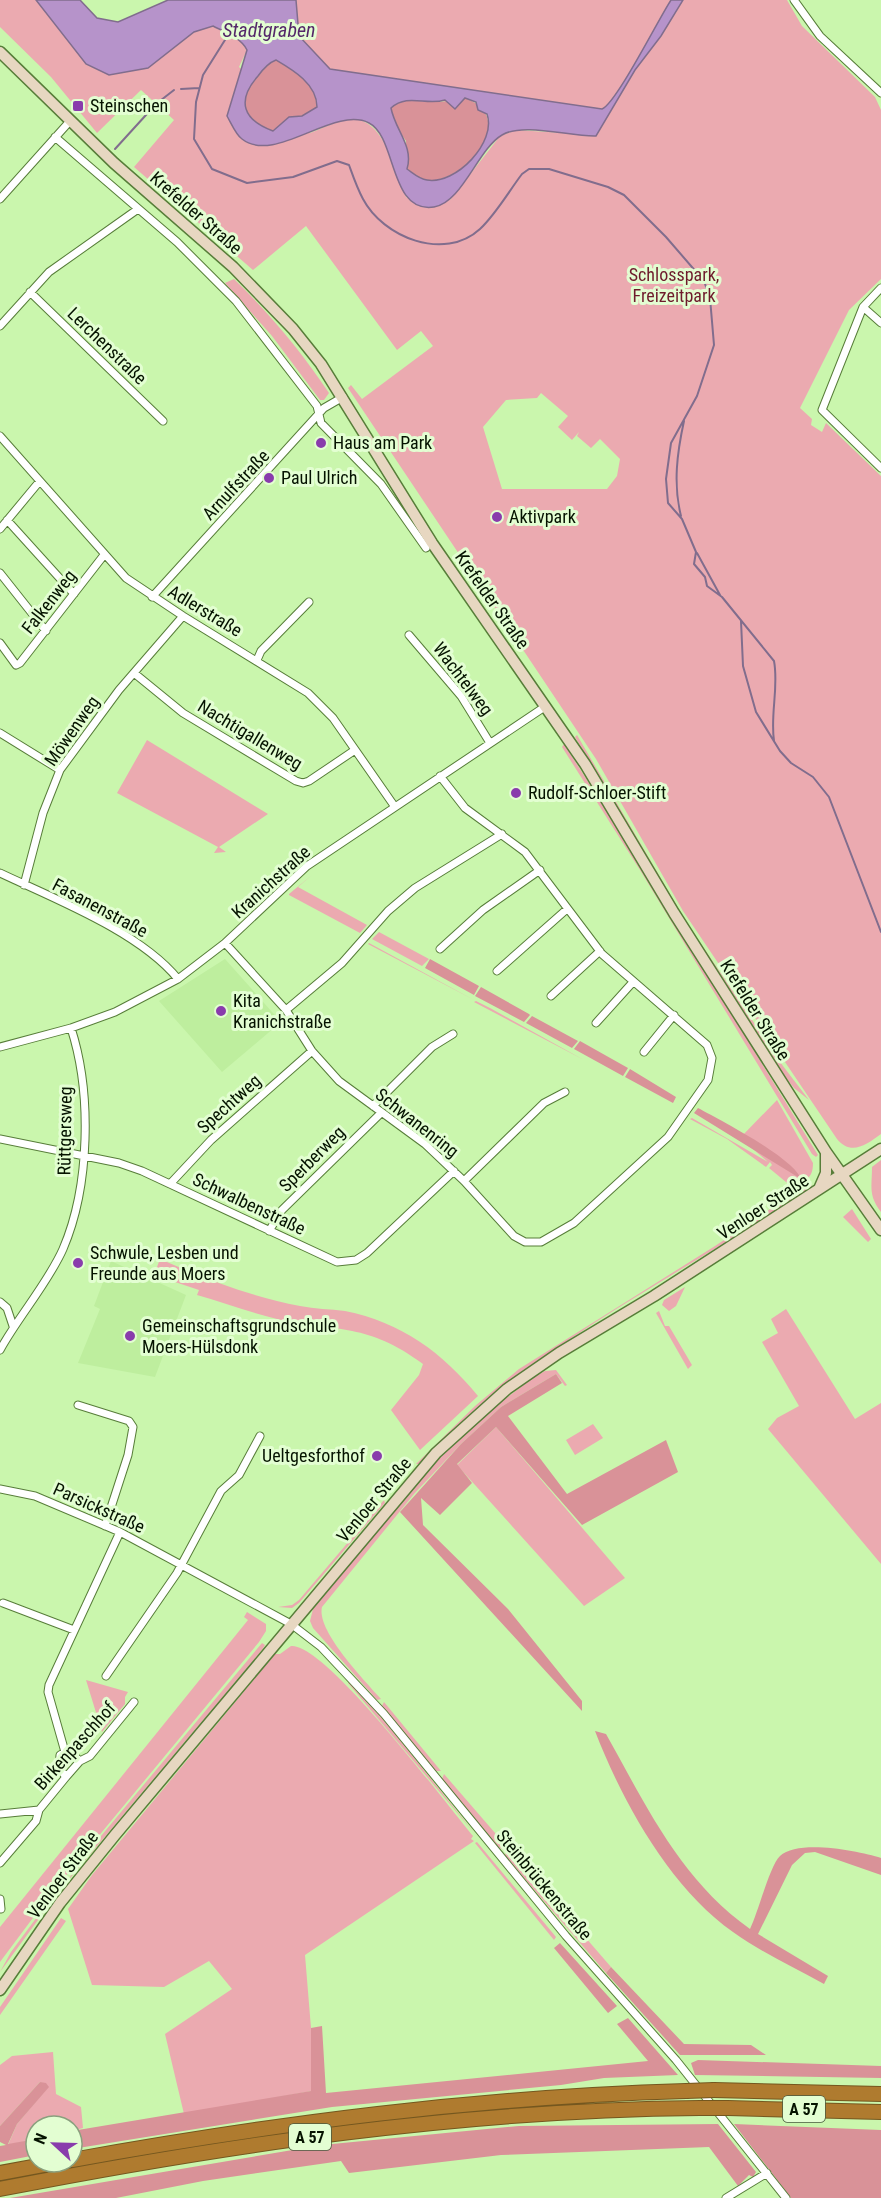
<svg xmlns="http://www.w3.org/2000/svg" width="881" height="2198" font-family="'Roboto Condensed',sans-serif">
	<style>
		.built { fill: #beee9e }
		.green { fill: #ebaab0; fill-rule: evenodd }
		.forest { fill: #d99298 }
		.water { fill: #b693ca; stroke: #816d8d; stroke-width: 1.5; fill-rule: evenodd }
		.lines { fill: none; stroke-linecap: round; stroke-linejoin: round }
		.stream { stroke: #816d8d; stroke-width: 2 }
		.street-casing { stroke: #577d39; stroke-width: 9 }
		.secondary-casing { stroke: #577d39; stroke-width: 13 }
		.highway-casing { stroke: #74571f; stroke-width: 16 }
		.street { stroke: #fff; stroke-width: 7 }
		.secondary { stroke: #e7d7c1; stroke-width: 10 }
		.highway { stroke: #af7b2f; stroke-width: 14 }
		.highway-bridge-casing { stroke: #74571f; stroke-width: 16; stroke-linecap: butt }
		.highway-bridge { stroke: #af7b2f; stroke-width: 14 }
		.poi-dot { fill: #893cac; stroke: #e3fed2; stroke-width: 2 }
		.labels { text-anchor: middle; stroke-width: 6; stroke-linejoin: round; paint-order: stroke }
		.shield { fill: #e3fed2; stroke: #485a3f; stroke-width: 1.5 }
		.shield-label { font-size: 16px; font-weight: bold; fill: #051300 }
		.poi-label { font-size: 18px; fill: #051300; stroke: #e3fed2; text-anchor: start }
		.street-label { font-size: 18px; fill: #051300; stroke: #e3fed2 }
		.park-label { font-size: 18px; fill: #6e1b2c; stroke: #e3fed2 }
		.water-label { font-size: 20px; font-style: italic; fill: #542769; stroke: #e3fed2 }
	</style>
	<rect width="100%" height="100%" fill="#caf6ad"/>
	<path class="built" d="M225,959L281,1022L222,1072L159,1001Z
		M111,1261L186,1295L155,1377L78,1363L100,1309L94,1306Z"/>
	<path class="green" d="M0,0H36L86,64L109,75L148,68L194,32L213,26L244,43L247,50L239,67L310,133C322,129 337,120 350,119C386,117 394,173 407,198L450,200L500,136L516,130L596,135L635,70L661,36L683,0H787L802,26L875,97L881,110V279L849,310L800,408L812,419L811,425L822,432L826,423L881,476V1134C866,1145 851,1156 837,1139L683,911L596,759L348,388L351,385L362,399L433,346L421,331L397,350L306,226L253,270L134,167L174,120L141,90L97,133L51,77L0,27ZM541,393L568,416L558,427L572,440L579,432L577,436L591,448L600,439L620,459L617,476L607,489H502L483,427L506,400L537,398Z
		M296,0H671C660,18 615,105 602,109L330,69L299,36Z
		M234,279C270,314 301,351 329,393L324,400H320L272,336L225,283Z
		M577,735L687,923L783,1066L809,1100L794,1088L785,1077L678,911L575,737Z
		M147,740L268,814L219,847L226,852L214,853L218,847L117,793Z
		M564,744L615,824L818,1155L816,1157L812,1154L640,870L562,747Z
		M312,875L298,887L367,925L360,933L289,895V894Z
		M379,932L429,959L422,966L372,939Z
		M369,943L474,1000L368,944Z
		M476,1001L490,1008L584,1060L474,1002Z
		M777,1100L813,1163C813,1182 802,1180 792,1187L769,1168L772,1165L770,1162L766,1167L727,1139L690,1119L692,1118L768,1162L740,1138Z
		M881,1160V1212C868,1195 872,1187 872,1167Z
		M809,1183L812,1186L810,1189C677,1278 529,1346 419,1464H416L475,1406L519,1369L715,1246Z
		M852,1209L871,1239L868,1242L843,1217Z
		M160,1259C203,1278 252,1297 300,1306C315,1309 330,1309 345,1311C401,1322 443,1353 478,1396L420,1450L391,1410L419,1375L423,1364C368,1323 338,1332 277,1319C251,1313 223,1302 197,1295L199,1290L154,1275Z
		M685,1287L676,1306L669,1311L662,1305L664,1300Z
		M786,1309L855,1419L881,1403V1564L768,1429L777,1418L799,1406L762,1342L778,1333L771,1319Z
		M659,1311L665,1326H669L692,1365L688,1369L656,1313Z
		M556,1370L567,1385L565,1386L556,1374L501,1407L461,1444L414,1494L322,1607C316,1631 366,1682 381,1699L377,1700L313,1628L310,1621L313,1609L430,1467L497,1405L534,1377L545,1371Z
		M593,1424L603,1438L575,1455L566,1440Z
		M496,1427L625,1578L584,1606L457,1465Z
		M384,1500L385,1503L299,1603L292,1608L278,1607L292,1605L299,1600Z
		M247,1612L266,1624V1631L259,1642L59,1884L56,1882V1887L0,1962V1927L248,1620L244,1617Z
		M262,1643L265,1645L262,1650L61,1889L96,1842Z
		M291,1646C325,1642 447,1805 473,1836L471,1839L474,1841L305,1955L311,2028L312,2091L184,2114L165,2034L232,1989L209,1961L164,1987L92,1985L68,1909L92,1875L275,1654H280Z
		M86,1680L128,1692L125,1697V1704L102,1732Z
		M350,1682L380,1715L475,1834L348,1683Z
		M384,1702L441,1771H435L382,1706Z
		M444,1774L611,1967L606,1973L505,1856L506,1851L498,1847L442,1779Z
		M477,1842L556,1937L554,1940L475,1843Z
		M57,1890V1894L0,1972L11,1952Z
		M61,1918L66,1921L0,2015V2007Z
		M53,2052L56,2094L81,2107L83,2128L72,2131V2126H36V2139L8,2145L17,2124L48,2087L40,2082L0,2126V2065L12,2056Z"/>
	<path class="forest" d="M276,60C294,70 317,84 317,107L302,116L289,117L273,131C243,119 235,101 258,76C263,70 268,63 276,60Z
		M465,98C522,118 461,186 427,180C419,179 413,173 407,169L406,141L393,122L391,108C406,95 419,102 436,102C445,102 456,99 465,98Z
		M430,959L479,986L474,995L425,968Z
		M481,987L529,1014L530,1015L524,1022L475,996Z
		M532,1016L578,1041L572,1048L526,1023Z
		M580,1041L628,1068L623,1076L574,1049Z
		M630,1069L676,1097L673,1103L625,1077Z
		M698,1108C720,1120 794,1158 801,1179L694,1113Z
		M556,1374L562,1383L508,1416L567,1494L666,1440L678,1472L582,1525L496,1427L457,1464L472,1483L440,1515L421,1498L423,1525L508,1609L582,1701V1711L400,1512L461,1444L501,1407Z
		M595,1731L606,1734C647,1807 680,1879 750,1929C758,1913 770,1865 780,1856C798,1839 859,1851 881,1858V1875L815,1852L805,1853L792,1865L758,1934L828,1976L824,1984C793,1967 761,1952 733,1932C670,1888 622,1801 595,1731Z
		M560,1943L617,2006L608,2013L554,1948Z
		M611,1967L684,2044L751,2045L766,2055H680L606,1973Z
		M628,2018L678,2075L604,2078L561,2085L332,2107L72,2149V2131L311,2091V2028L322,2026L326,2093L648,2061L617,2024Z
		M698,2060L881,2066V2078L695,2075L691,2063Z
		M40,2082L46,2083L49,2087L17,2124L8,2144L36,2139V2155L0,2162V2146L6,2145L0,2142V2126Z
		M718,2124L756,2172L753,2177L749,2175L738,2186L709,2147L501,2155L349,2173L341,2161L203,2181L116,2198H10L322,2145L519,2126Z
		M734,2124L881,2130V2198H791Z"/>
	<path class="water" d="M36,0H80L97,18L118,22L168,0H296L299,36L330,69L602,109C616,104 659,18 671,0H683L661,36L635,70L596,136C571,137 523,122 502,135C478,149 462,203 434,207C389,214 397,137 369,123C334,105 275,165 242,139C236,135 231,123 227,116L247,50C241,38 225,32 213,26L194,32L148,68L109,75L86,64ZM276,60C293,70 317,84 317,107L302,116L289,117L273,131C243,120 236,101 258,76C263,69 268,63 276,60ZM465,98L476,102L478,110L487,114C497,142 456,185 427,180C419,179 413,173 407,169C414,146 395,130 391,108C408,93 426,106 445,100L455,109Z"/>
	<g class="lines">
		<path class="stream" d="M230,32L203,75L196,102L194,139L212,169L247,183L293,177L337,161L349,165C353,176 357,188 363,199C383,237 444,262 480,229C496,214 509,191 522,174L529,169H549L608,187L624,195L666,237L704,281L710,298L714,345L697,396L671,443L666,479L668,503L682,519L696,552L694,564L705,577L707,586L722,597L774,661C779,687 770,714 774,741
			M181,89L199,88
			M115,149L156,104L174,90
			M681,516C673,484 677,453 684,421
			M697,553L720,595
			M741,621L743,666L756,712L780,751L791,763L813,777L829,797L881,932"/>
		<defs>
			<path id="street" d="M794,0L820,36L881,93
				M55,137L177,242L236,301L317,406L321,423L381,484L426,548
				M0,199L70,121
				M881,288L863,307L822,410L881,468
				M30,292L163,421
				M863,307L881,323
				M0,326L49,272L138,209
				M0,436L126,578L183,616L308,693L333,718L395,807
				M7,520L74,594
				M0,529L39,482
				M0,573L46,631
				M152,597L324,408L343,397
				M409,635L461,696L490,743
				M0,643L16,665L20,663L104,555
				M257,660L261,651L309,602
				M134,673L183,713L296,781L303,783L309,781L355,750
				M0,733L60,770
				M0,873C55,899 140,932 178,979
				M24,885L43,813L60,770L119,690L183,616
				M225,943L286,1010L312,1051L339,1081L425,1144L464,1181L514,1236L525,1242H541L574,1223L668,1137L708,1080L712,1058L707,1045L602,954L525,852L465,808L440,776
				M440,949L483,910L540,870
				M497,971L567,909
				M551,996L600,951
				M286,1010L342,963L388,911L415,888L502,834
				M596,1023L633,982
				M0,1047L71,1028L115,1012L178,979L225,943L307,866L546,706
				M644,1052L674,1015
				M373,1106L432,1047L453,1034
				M0,1139L119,1163L142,1171L337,1262L356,1260L367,1253L454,1171
				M464,1181L544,1103L565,1092
				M170,1184L211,1140L312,1051
				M269,1231L282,1210L381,1113
				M0,1302L7,1308L13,1326
				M0,1350C18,1317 48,1283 63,1249C90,1186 92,1093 71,1028
				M78,1405L129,1421L133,1427L128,1455L105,1526
				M0,1489L35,1496L120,1532L291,1624L321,1647L384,1714L566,1936L676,2060L786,2198
				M3,1603L74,1630
				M106,1676L177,1573L221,1491L239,1475L260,1436
				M65,1752L48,1692L49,1685L120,1532
				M66,1777L59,1768L60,1755L65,1752H70L80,1761
				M0,1814L39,1810
				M0,1863L36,1821L39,1810L66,1777L80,1761L90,1756L134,1702
				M0,1899L1,1909
				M726,2198L767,2173"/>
			<path id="secondary" d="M0,52L114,163L233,267L293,329L321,364L432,543L585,764L674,913L826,1152L881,1230
				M819,1189L826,1173V1153
				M0,1990L60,1903L115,1835L436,1453L507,1389L559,1353L654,1296L881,1149"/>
			<path id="highway" d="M714,2090L881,2094
				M728,2108L881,2112
				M72,2160C277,2123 478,2097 686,2091
				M0,2173L59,2162
				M0,2189C231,2144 464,2110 700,2108"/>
		</defs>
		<use href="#street" class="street-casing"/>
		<use href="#secondary" class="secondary-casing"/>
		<use href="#highway" class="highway-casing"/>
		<use href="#street" class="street"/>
		<use href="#secondary" class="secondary"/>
		<use href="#highway" class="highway"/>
		<defs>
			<path id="highway-bridge" d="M686,2091L714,2090
				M700,2108H728"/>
		</defs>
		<use href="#highway-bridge" class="highway-bridge-casing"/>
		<use href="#highway-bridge" class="highway-bridge"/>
	</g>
	<g class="poi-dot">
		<rect x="72" y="100" width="12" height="12" rx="3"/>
		<circle cx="321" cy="443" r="6"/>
		<circle cx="269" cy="478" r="6"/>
		<circle cx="497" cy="517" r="6"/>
		<circle cx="516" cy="793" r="6"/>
		<circle cx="221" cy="1011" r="6"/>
		<circle cx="78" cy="1263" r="6"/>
		<circle cx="130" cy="1336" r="6"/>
		<circle cx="377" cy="1456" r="6"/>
	</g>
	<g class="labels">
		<g class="shield">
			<rect x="783" y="2096" width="42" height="26" rx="4.5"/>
			<rect x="289" y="2124" width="42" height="26" rx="4.5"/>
		</g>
		<g class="shield-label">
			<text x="804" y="2115">A 57</text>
			<text x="310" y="2143">A 57</text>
		</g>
		<g class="poi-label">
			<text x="90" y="112">Steinschen</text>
			<text x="333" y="449">Haus am Park</text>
			<text x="281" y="484">Paul Ulrich</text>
			<text x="509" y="523">Aktivpark</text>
			<text x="528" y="799">Rudolf-Schloer-Stift</text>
			<text x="233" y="1007">Kita<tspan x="233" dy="21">Kranichstraße</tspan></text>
			<text x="90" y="1259">Schwule, Lesben und<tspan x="90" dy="21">Freunde aus Moers</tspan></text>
			<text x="142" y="1332">Gemeinschaftsgrundschule<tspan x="142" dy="21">Moers-Hülsdonk</tspan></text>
			<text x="365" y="1462" text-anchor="end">Ueltgesforthof</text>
		</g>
		<g class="street-label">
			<text transform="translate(196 213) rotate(41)" y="6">Krefelder Straße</text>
			<text transform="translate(107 346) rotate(44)" y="6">Lerchenstraße</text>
			<text transform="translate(236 485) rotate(-47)" y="6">Arnulfstraße</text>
			<text transform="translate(492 600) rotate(55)" y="6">Krefelder Straße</text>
			<text transform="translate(49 602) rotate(-52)" y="6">Falkenweg</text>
			<text transform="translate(205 611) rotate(31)" y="6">Adlerstraße</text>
			<text transform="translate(463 679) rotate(53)" y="6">Wachtelweg</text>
			<text transform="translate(72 731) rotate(-55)" y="6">Möwenweg</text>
			<text transform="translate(250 735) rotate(31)" y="6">Nachtigallenweg</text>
			<text transform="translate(271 882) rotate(-42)" y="6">Kranichstraße</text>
			<text transform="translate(100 908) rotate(28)" y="6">Fasanenstraße</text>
			<text transform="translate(755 1010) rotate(58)" y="6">Krefelder Straße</text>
			<text transform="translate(229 1104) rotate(-42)" y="6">Spechtweg</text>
			<text transform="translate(417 1123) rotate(38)" y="6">Schwanenring</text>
			<text transform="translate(65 1131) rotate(-89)" y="6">Rüttgersweg</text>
			<text transform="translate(312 1159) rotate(-45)" y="6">Sperberweg</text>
			<text transform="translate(249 1204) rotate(25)" y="6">Schwalbenstraße</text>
			<text transform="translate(763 1207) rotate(-33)" y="6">Venloer Straße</text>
			<text transform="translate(374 1500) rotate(-50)" y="6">Venloer Straße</text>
			<text transform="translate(99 1508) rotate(24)" y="6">Parsickstraße</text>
			<text transform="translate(75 1746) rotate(-48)" y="6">Birkenpaschhof</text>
			<text transform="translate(63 1875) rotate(-53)" y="6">Venloer Straße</text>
			<text transform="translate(544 1885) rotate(50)" y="6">Steinbrückenstraße</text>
		</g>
		<g class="park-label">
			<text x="674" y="281">Schlosspark,<tspan x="674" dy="21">Freizeitpark</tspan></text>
		</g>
		<g class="water-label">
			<text x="269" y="37">Stadtgraben</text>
		</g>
	</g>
	<g transform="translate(54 2144) rotate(292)"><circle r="28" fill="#e3fed2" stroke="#8aa07e" stroke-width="1.5"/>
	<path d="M0-4.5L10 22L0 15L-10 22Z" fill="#893cac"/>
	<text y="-9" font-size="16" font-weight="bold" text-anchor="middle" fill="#051300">N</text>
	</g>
</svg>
